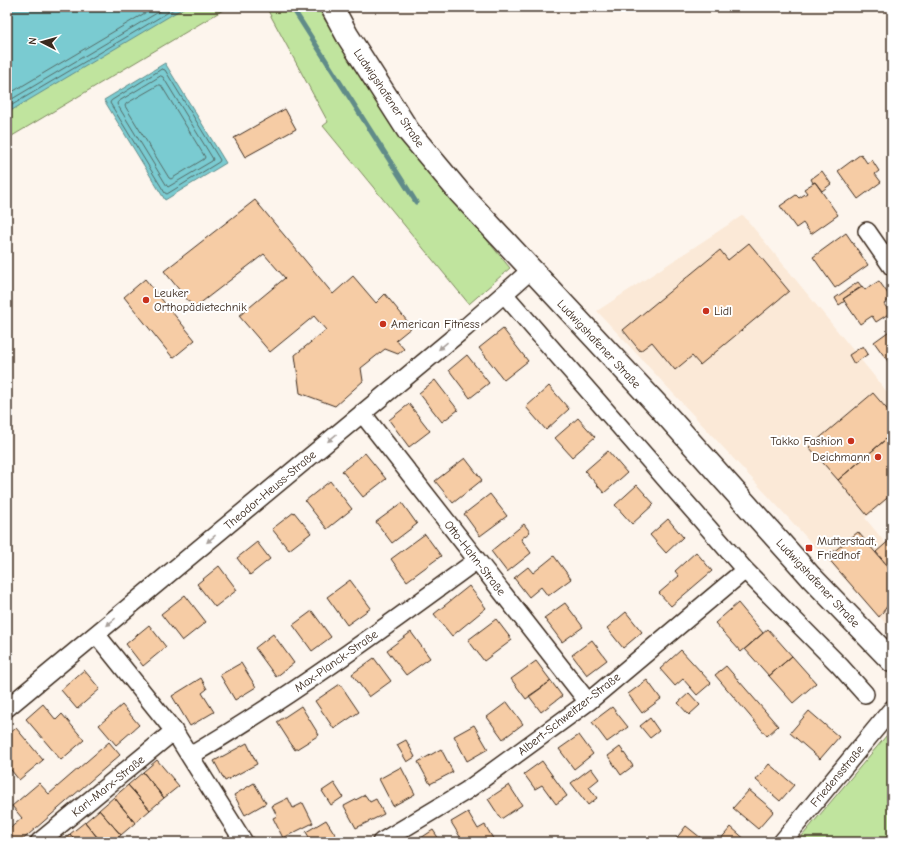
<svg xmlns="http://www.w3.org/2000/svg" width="899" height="849" font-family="'Comic Neue',sans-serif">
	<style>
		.built { fill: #fbe9d7 }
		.green { fill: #c0e49e; stroke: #7e875e }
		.water { fill: #7acbd1; stroke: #618b89 }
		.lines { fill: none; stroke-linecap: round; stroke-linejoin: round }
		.shore { stroke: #546a66; stroke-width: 1 }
		.stream { stroke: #618b89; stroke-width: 5 }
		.building { fill: #f6cca5; stroke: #3b2a1e }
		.street-casing { stroke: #3b2a1e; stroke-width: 20 }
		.secondary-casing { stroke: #3b2a1e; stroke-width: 25 }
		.street { stroke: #fff; stroke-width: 17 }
		.secondary { stroke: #fff; stroke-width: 22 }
		.oneway { fill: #a79f9a }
		.poi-dot { fill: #c8321e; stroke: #fff; stroke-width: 1.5 }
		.labels { text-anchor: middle; stroke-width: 4; stroke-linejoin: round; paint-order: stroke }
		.street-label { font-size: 12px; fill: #3b2a1e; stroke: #fff }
		.poi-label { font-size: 12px; fill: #3b2a1e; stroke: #fff; text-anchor: start }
	</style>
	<rect width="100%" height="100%" fill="#fdf5ed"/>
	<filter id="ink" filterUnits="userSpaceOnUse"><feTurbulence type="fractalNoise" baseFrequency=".025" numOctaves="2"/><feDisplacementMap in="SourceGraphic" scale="8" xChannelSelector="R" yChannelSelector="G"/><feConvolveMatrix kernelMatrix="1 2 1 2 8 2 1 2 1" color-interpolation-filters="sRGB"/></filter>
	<g filter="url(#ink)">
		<path class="built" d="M743,215L892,398V496L865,518L892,551V630L597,311Z"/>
		<path class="green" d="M7,7H228L7,139Z
			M266,7H318L325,20L446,190L510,268L469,304L323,126L328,122Z
			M892,729V842H797Z"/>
		<path class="water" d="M7,7H185L7,113Z
			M165,63L226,163L165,200L104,100Z"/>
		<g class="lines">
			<path class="shore" d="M162,69L165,70L220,160L219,162L167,194L165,193L110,103L111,101Z
				M161,76L163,77L213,159L212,161L168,187L167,186L117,104L118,102Z
				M159,85H161L205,157L204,159L171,179L169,178L125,106L126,104Z
				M7,95L155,7
				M7,102L167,7
				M7,108L177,7"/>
			<path class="stream" d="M292,7L416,202"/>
		</g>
		<path class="building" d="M285,109L296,129L245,157L234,138Z
			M861,154L867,163L872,160L879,171L875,174L881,182L858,199L838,171Z
			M822,171L831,184L822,191L815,182L813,183L811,179Z
			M815,182L838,215L811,234L803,223L796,228L780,206L796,195L799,198L807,193L804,189Z
			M255,200L333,294L353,276L376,303L385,294L412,327L396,340L404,349L398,354L385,349L361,368L363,381L335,406L300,393L295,355L326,330L314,316L270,352L239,316L285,278L264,254L194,308L164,271Z
			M846,233L868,265L835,288L813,257Z
			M749,243L789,291L700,365L692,356L675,370L652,342L640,351L623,330L720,250L728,260Z
			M145,279L195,340L173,358L124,297Z
			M879,281L891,298L884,304L890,313L876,322L872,316L860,324L843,299L862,286L865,290L871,285V286Z
			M858,282L862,287L843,299L845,301L839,305L835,298Z
			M503,329L528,361L504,380L479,348Z
			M892,329V367L874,342Z
			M863,346L868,354L854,364L849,355Z
			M467,355L489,383L470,398L449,370Z
			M435,380L458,410L442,422L419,393Z
			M549,386L569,409L546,430L526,407Z
			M873,393L892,415V434L838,480L809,447Z
			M409,404L430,431L409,447L389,420Z
			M578,418L595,437L572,457L555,438Z
			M892,434V494L867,515L838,480Z
			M608,451L627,473L604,493L585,471Z
			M365,453L386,479L363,497L342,471Z
			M465,458L482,480L453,503L435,481Z
			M330,481L352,509L327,529L305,501Z
			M637,485L654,504L632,524L615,505Z
			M490,494L507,516L480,536L464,514Z
			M402,503L417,524L392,543L376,522Z
			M294,512L311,533L289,550L272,529Z
			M668,519L683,537L666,553L650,535Z
			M524,524L530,532L521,539L531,553L507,572L491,551Z
			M858,532L892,572V600L879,617L827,557Z
			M425,534L441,556L407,581L391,559Z
			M892,538V571L876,552Z
			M257,542L270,559L250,575L237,558Z
			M696,552L712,571L671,606L659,593L679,576L675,571Z
			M554,556L571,579L548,596L541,587L529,597L514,578L528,567L533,573Z
			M219,566L237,590L215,607L197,584Z
			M350,580L371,608L347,625L327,597Z
			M469,586L486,608L452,636L434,614Z
			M185,595L206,622L182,641L161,614Z
			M565,603L583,627L562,642L544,618Z
			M738,603L763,633L741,652L715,623Z
			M312,611L331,637L312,651L293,625Z
			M626,612L642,632L623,648L607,628Z
			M496,619L512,640L484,661L468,640Z
			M149,625L166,647L143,666L126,644Z
			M768,629L792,656L769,676L745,649Z
			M411,632L430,658L406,675L387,650Z
			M273,634L294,663L276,677L255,648Z
			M592,640L607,660L587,675L572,655Z
			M681,650L711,683L697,695L683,679L675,686L660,669Z
			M792,656L816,683L793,703L769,676Z
			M374,658L391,681L369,697L352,674Z
			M536,661L551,681L526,699L511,679Z
			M241,663L256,687L235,700L220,675Z
			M726,666L778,726L767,736L715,675Z
			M84,670L100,689L77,709L61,690Z
			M201,678L207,689L202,693L214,712L190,726L172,696Z
			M647,680L661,699L642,713L628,694Z
			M551,681L562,696L541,712L529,696Z
			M340,684L359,712L334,729L315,701Z
			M689,693L700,705L689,715L678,703Z
			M507,702L523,724L503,739L487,717Z
			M43,704L56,720L62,714L84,740L61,760L26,719Z
			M122,705L139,725L116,745L99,725Z
			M301,706L319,735L295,750L277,722Z
			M612,707L628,727L607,742L592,722Z
			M809,711L839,737L820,759L790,733Z
			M650,718L659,731L650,738L640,726Z
			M474,725L488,749L467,761L454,736Z
			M16,728L43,760L19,780L7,765V736Z
			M579,735L593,754L574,769L559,749Z
			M406,740L415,757L407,762L397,745Z
			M109,742L120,755L20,842H7V831L22,818L12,806L39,783L49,794Z
			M247,743L257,764L225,781L214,761Z
			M620,747L633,766L621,775L608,756Z
			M441,749L453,772L430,784L418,762Z
			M157,760L179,786L164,798L143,772Z
			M542,761L567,796L556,804L542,785L535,789L524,774Z
			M769,764L794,785L780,801L756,780Z
			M401,767L415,794L393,806L379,779Z
			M591,768L599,779L589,787L597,798L588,805L571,783Z
			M143,772L164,798L150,810L128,785Z
			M254,783L266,803L245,815L234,795Z
			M334,783L343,797L331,805L322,791Z
			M128,785L150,810L135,823L114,797Z
			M509,785L522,805L501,819L488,799Z
			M749,790L774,811L758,829L733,808Z
			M365,795L370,802L376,799L384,814L356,828L344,806Z
			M114,797L135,823L121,835L99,810Z
			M288,798L293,808L303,803L313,823L283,838L273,818L277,816L272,806Z
			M99,810L121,835L113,842H101L85,822Z
			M468,812L478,829L485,825L495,842H471L468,837L462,840L451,822Z
			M326,820L338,839L333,842H312L306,832Z
			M85,822L101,842H76L70,834Z
			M686,826L706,842H677L675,840Z
			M731,827L748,842H718Z
			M433,830L441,842H415Z
			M70,834L76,842H61Z"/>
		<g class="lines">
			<defs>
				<path id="street" d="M867,231L892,267
					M504,294L745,570L840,666L865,694
					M362,413L588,702
					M96,634L174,731L244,842
					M7,708L465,328L531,270
					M190,756C290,697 383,629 477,560
					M39,842L174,731
					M381,842L466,791L588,702L745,570
					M782,842L892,709"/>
				<path id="secondary" d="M332,7L347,35L409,132L460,193L661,409L811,577L892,661"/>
			</defs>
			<use href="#street" class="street-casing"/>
			<use href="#secondary" class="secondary-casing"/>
			<use href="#street" class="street"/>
			<use href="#secondary" class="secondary"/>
		</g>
		<defs><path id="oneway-solid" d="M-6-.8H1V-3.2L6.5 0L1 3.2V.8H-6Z"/></defs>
		<g class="oneway">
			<use href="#oneway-solid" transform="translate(443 346) rotate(140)"/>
			<use href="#oneway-solid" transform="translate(332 438) rotate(140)"/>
			<use href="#oneway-solid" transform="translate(211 539) rotate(140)"/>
			<use href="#oneway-solid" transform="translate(111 622) rotate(140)"/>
		</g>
	</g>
	<g class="poi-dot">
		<circle cx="146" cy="300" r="4"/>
		<circle cx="706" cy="311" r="4"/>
		<circle cx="383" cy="324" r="4"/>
		<circle cx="851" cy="441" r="4"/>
		<circle cx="878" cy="457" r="4"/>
		<rect x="805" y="544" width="8" height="8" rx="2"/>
	</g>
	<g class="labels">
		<g class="street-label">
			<text transform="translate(389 98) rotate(56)" y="4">Ludwigshafener Straße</text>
			<text transform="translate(599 344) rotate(47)" y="4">Ludwigshafener Straße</text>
			<text transform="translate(270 490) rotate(-40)" y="4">Theodor-Heuss-Straße</text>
			<text transform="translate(475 558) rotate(52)" y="4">Otto-Hahn-Straße</text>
			<text transform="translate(818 583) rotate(47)" y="4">Ludwigshafener Straße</text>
			<text transform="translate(336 661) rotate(-35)" y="4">Max-Planck-Straße</text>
			<text transform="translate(569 714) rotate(-38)" y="4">Albert-Schweitzer-Straße</text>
			<text transform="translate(837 776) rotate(-50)" y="4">Friedensstraße</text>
			<text transform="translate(108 786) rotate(-39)" y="4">Karl-Marx-Straße</text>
		</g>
		<g class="poi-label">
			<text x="154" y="297">Leuker<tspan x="154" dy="14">Orthopädietechnik</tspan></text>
			<text x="714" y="315">Lidl</text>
			<text x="391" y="328">American Fitness</text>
			<text x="843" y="445" text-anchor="end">Takko Fashion</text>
			<text x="870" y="461" text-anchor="end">Deichmann</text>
			<text x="817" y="545">Mutterstadt,<tspan x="817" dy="14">Friedhof</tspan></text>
		</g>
	</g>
	<rect width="899" height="849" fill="none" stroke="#fff" stroke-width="24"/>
	<rect x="12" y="12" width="875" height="825" fill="none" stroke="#3b2a1e" stroke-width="1.5" filter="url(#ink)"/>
	<g transform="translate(42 42) rotate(276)" stroke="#ffffff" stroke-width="3" paint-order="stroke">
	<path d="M0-3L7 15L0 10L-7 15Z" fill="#3b2a1e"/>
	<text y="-6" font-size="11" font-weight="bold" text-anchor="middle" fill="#3b2a1e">N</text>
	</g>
</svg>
